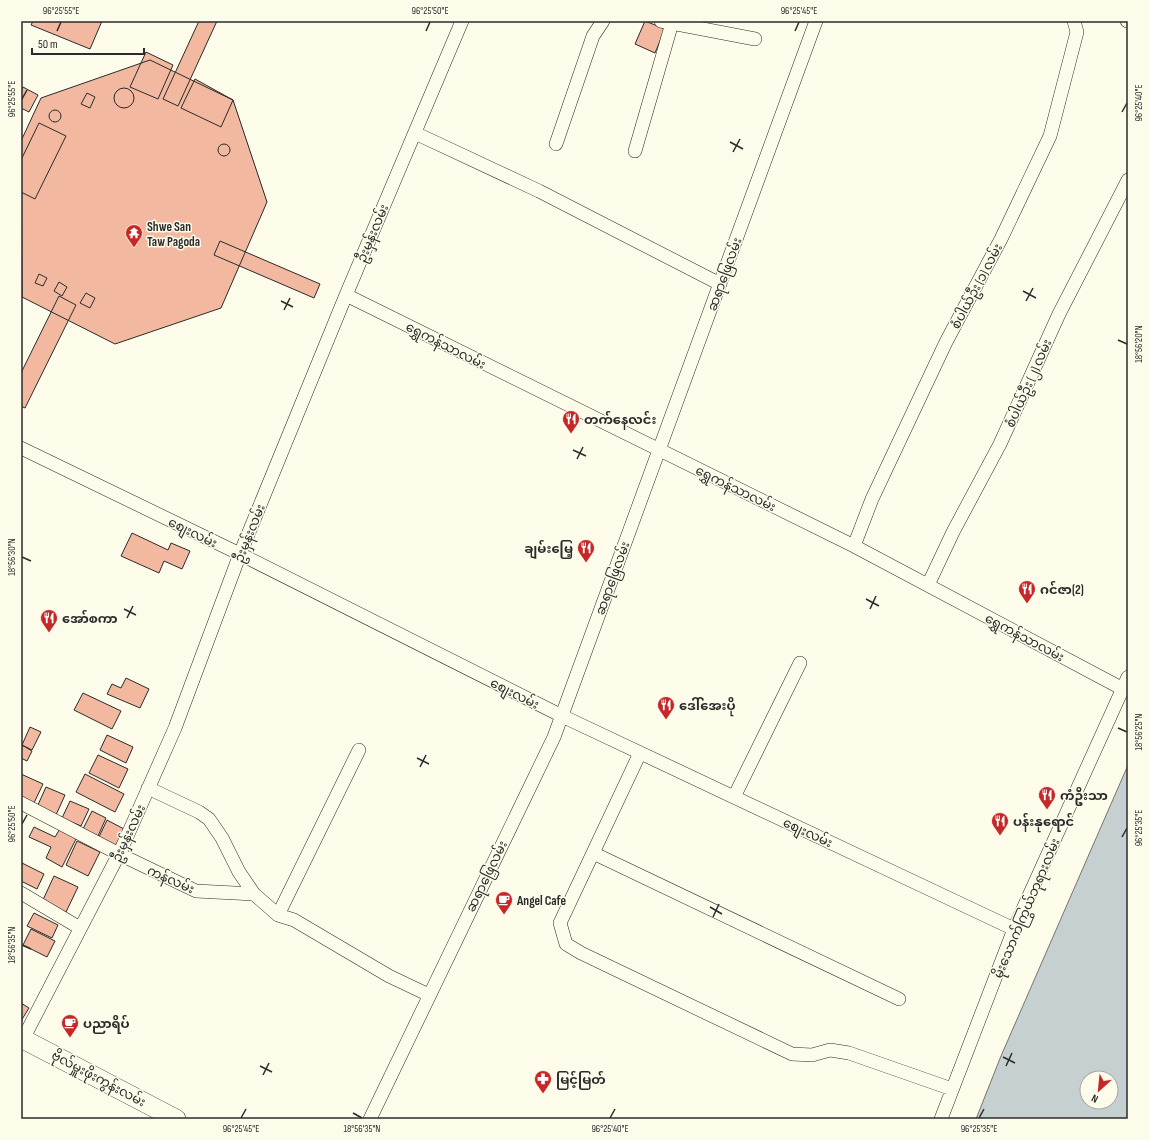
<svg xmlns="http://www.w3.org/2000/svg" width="1149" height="1140" font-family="'Sofia Sans Condensed','Noto Sans Myanmar',sans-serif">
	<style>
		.water { fill: #c7d0d0; stroke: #74746e; fill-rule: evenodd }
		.building { fill: #f2b8a0; stroke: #2b2b2b }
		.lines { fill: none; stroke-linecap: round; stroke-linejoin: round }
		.street-casing { stroke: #2b2b2b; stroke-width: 14 }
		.secondary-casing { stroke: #2b2b2b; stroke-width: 20 }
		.street { stroke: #fdfbea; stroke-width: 13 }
		.secondary { stroke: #fdfbea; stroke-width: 19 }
		.ticks { fill: none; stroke: #2b2b2b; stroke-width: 1.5 }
		.labels { text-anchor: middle; stroke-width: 3; stroke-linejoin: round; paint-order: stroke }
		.poi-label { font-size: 13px; font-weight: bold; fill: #2b2b2b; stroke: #fdfbea; text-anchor: start }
		.street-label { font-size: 13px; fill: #2b2b2b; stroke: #fdfbea }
		.neatline { fill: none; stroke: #2b2b2b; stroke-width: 1.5 }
		.ticks-label { font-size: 10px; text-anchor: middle; fill: #2b2b2b }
	</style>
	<rect width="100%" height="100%" fill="#fdfbea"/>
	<path class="water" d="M1128,765V1119H976L1001,1056ZM1087,1078H1111V1102H1087Z"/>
	<path class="building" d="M33,21H102L90,49L31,25Z
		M199,21H217L178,106L163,99Z
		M645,21L665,29L655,53L635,44Z
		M146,52L173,65L158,99L130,87Z
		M150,60L233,100L267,202L221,308L115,344L22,297L21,141L41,98Z
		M195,79L233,100L221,127L181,108Z
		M23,87L38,95L29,112L21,108V91Z
		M114 98a10 10 0 1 1 20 0a10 10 0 1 1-20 0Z
		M87,93L95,97L90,108L81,104Z
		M49 116a6 6 0 1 1 12 0a6 6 0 1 1-12 0Z
		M39,123L66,136L35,199L21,192V160Z
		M218 150a6 6 0 1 1 12 0a6 6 0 1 1-12 0Z
		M220,241L320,284L314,298L214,255Z
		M39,274L47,278L43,286L35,283Z
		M59,282L67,287L62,296L54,291Z
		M86,293L95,298L90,308L80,303Z
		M59,296L76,305L25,408L21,406V373Z
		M132,533L168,550L171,543L190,551L182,569L164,561L159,573L121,556Z
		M126,678L149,689L140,708L107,694L112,684L121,688Z
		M83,693L121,711L112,729L74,710Z
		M30,727L41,732L32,750L22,745Z
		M107,735L133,747L126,763L100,750Z
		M22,745L32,751L27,761L21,758Z
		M98,755L128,769L119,788L89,773Z
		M21,774L43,784L33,805L21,799Z
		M85,774L124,794L115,812L76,792Z
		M46,787L65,795L56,815L37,807Z
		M70,801L89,809L81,826L62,818Z
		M92,811L106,818L98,836L83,829Z
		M107,820L124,829L115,847L98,839Z
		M34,827L55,837L61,827L78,835L62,867L46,858L51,847L29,837Z
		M77,841L100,852L88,876L66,865Z
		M22,863L44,874L37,889L21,881Z
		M54,876L78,887L66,912L42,902Z
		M34,913L58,925L52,938L27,926Z
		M31,929L55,941L47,957L23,945Z
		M21,1003L29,1008L21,1021Z"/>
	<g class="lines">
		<defs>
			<path id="street" d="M661,21L755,39
				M1127,21H1128
				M415,133L539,191L720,284
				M556,144L593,36L603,21
				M635,151L672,23
				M346,295L854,546L1123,689
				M21,448L240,554L562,716L1014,929
				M854,546L872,499L946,342L1001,239L1050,136L1077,32L1074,21
				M928,585L953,532L1000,444L1059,314L1128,180
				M640,753L560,923L566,944L581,953L792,1054L812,1055L830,1050L849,1053L952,1089
				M148,788L199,812L209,819L222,838L239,872L254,894
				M734,797L800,663
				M21,803L119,854L196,891L254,894L278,915L294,920L389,976L429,995
				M593,853L899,999
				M21,893L80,928
				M278,915L359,750
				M21,1043L121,850L175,728L240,554L346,295L462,21
				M370,1119L554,737L816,21
				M941,1119L1014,929L1128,677"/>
			<path id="secondary" d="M21,1038L176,1119"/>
		</defs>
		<use href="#street" class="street-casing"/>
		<use href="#secondary" class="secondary-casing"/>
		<use href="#street" class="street"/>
		<use href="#secondary" class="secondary"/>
	</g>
	<path class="ticks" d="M57,31L61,22M426,31L430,22M795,31L799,22M22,99L27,90M1122,112L1127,103M730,142L743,149M733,152L740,139M1023,291L1036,298M281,301L293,307M1026,301L1033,288M284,310L290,298M1118,340L1127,344M573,450L586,456M577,459L583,447M22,557L31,561M866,599L879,606M124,609L136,615M870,609L876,596M127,618L133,606M1118,728L1127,732M417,758L429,764M420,767L426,755M22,824L27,815M1122,837L1127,828M710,907L722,914M713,917L719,904M22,945L31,949M1003,1057L1015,1063M260,1066L272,1072M1006,1066L1012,1053M263,1075L269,1063M353,1113L362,1118M241,1118L246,1109M610,1118L615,1109M979,1118L984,1109"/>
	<defs>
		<symbol id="temple-pin" viewBox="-11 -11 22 30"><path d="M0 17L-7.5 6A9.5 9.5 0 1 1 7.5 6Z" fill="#c62828" stroke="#fdfbea"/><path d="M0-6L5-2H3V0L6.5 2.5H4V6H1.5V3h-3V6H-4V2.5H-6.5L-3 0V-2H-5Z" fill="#fff"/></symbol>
		<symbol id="restaurant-pin" viewBox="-11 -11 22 30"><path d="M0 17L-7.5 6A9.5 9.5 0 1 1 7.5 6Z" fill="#c62828" stroke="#fdfbea"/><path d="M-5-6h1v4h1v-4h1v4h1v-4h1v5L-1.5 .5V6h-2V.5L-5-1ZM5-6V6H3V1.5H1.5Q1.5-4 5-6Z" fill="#fff"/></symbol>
		<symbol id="cafe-pin" viewBox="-11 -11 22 30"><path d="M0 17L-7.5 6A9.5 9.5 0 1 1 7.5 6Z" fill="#c62828" stroke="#fdfbea"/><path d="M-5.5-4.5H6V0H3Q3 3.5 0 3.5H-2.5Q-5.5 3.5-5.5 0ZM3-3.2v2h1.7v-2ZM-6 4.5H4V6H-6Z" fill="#fff"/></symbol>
		<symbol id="pharmacy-pin" viewBox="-11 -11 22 30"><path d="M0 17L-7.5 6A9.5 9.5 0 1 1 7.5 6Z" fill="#c62828" stroke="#fdfbea"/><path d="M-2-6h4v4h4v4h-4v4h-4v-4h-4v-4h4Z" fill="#fff"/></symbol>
	</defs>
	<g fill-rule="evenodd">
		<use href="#temple-pin" x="124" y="223" width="20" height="27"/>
		<use href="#restaurant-pin" x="561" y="409" width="20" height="27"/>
		<use href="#restaurant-pin" x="576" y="538" width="20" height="27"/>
		<use href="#restaurant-pin" x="1017" y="579" width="20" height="27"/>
		<use href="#restaurant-pin" x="39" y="608" width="20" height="27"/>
		<use href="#restaurant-pin" x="656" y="695" width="20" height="27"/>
		<use href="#restaurant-pin" x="1037" y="785" width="20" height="27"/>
		<use href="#restaurant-pin" x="990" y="811" width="20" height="27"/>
		<use href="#cafe-pin" x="494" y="890" width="20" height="27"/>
		<use href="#cafe-pin" x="60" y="1013" width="20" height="27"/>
		<use href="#pharmacy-pin" x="533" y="1069" width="20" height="27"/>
	</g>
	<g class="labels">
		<g class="poi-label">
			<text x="147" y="231">Shwe San<tspan x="147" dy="15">Taw Pagoda</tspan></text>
			<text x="584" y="424">တက်နေလင်း</text>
			<text x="573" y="553" text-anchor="end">ချမ်းမြေ့</text>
			<text x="1040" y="594">ဂင်ဇာ(2)</text>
			<text x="62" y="623">အော်စကာ</text>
			<text x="679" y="710">ဒေါ်အေးပို</text>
			<text x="1060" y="800">ကံဦးသာ</text>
			<text x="1013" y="826">ပန်းနုရောင်</text>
			<text x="517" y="905">Angel Cafe</text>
			<text x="83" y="1028">ပညာရိပ်</text>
			<text x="556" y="1084">မြင့်မြတ်</text>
		</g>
		<g class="street-label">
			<text transform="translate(372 233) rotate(-67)" y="5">ဦးမှန်းလမ်း</text>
			<text transform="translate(724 274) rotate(-70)" y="5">ဆရာဖြေလမ်း</text>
			<text transform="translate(976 286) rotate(-62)" y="5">စံပါယ်ဦး (၁) လမ်း</text>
			<text transform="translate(446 345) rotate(27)" y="5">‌ရွှေကန်သာလမ်း</text>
			<text transform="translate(1028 383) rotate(-66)" y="5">စံပါယ်ဦး (၂) လမ်း</text>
			<text transform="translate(736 488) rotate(26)" y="5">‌ရွှေကန်သာလမ်း</text>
			<text transform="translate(193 532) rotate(26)" y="5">စျေးလမ်း</text>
			<text transform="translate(249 533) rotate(-68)" y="5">ဦးမှန်းလမ်း</text>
			<text transform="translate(612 578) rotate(-70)" y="5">ဆရာဖြေလမ်း</text>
			<text transform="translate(1025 637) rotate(28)" y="5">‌ရွှေကန်သာလမ်း</text>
			<text transform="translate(515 693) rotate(27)" y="5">စျေးလမ်း</text>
			<text transform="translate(808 832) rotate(25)" y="5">စျေးလမ်း</text>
			<text transform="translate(128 833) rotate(-65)" y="5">ဦးမှန်းလမ်း</text>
			<text transform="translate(486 876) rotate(-64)" y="5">ဆရာဖြေလမ်း</text>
			<text transform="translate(171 879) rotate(24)" y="5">ကန်လမ်း</text>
			<text transform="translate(1026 908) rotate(-67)" y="5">မိုးသောက်ကြွယ်ဘုရားလမ်း</text>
			<text transform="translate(99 1078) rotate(28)" y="5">ဗိုလ်မှူးဖိုးကွန်းလမ်း</text>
		</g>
	</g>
	<rect width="1149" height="1140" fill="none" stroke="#fdfbea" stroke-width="44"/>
	<g transform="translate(1099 1090) rotate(207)"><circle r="19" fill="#fdfbea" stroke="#a9a89e"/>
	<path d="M0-3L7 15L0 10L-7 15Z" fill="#c62828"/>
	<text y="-6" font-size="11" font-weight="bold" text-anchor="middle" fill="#2b2b2b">N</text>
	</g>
	<path d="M32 48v6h112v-6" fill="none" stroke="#2b2b2b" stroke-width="2"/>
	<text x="38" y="48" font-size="12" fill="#2b2b2b" stroke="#fdfbea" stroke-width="3" paint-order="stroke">50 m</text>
	<rect x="22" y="22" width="1105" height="1096" class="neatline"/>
	<g class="ticks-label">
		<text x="61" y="14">96°25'55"E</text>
		<text x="430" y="14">96°25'50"E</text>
		<text x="799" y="14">96°25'45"E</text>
		<text transform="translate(11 99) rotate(-90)" y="4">96°25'55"E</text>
		<text transform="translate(1138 103) rotate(-90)" y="4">96°25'40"E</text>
		<text transform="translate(1138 344) rotate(-90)" y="4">18°56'20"N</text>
		<text transform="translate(11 557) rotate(-90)" y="4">18°56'30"N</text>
		<text transform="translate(1138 732) rotate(-90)" y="4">18°56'25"N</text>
		<text transform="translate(11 824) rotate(-90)" y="4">96°25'50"E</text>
		<text transform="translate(1138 828) rotate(-90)" y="4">96°25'35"E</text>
		<text transform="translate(11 945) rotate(-90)" y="4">18°56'35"N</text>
		<text x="241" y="1132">96°25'45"E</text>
		<text x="362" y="1132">18°56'35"N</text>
		<text x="610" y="1132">96°25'40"E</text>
		<text x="979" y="1132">96°25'35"E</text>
	</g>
</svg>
